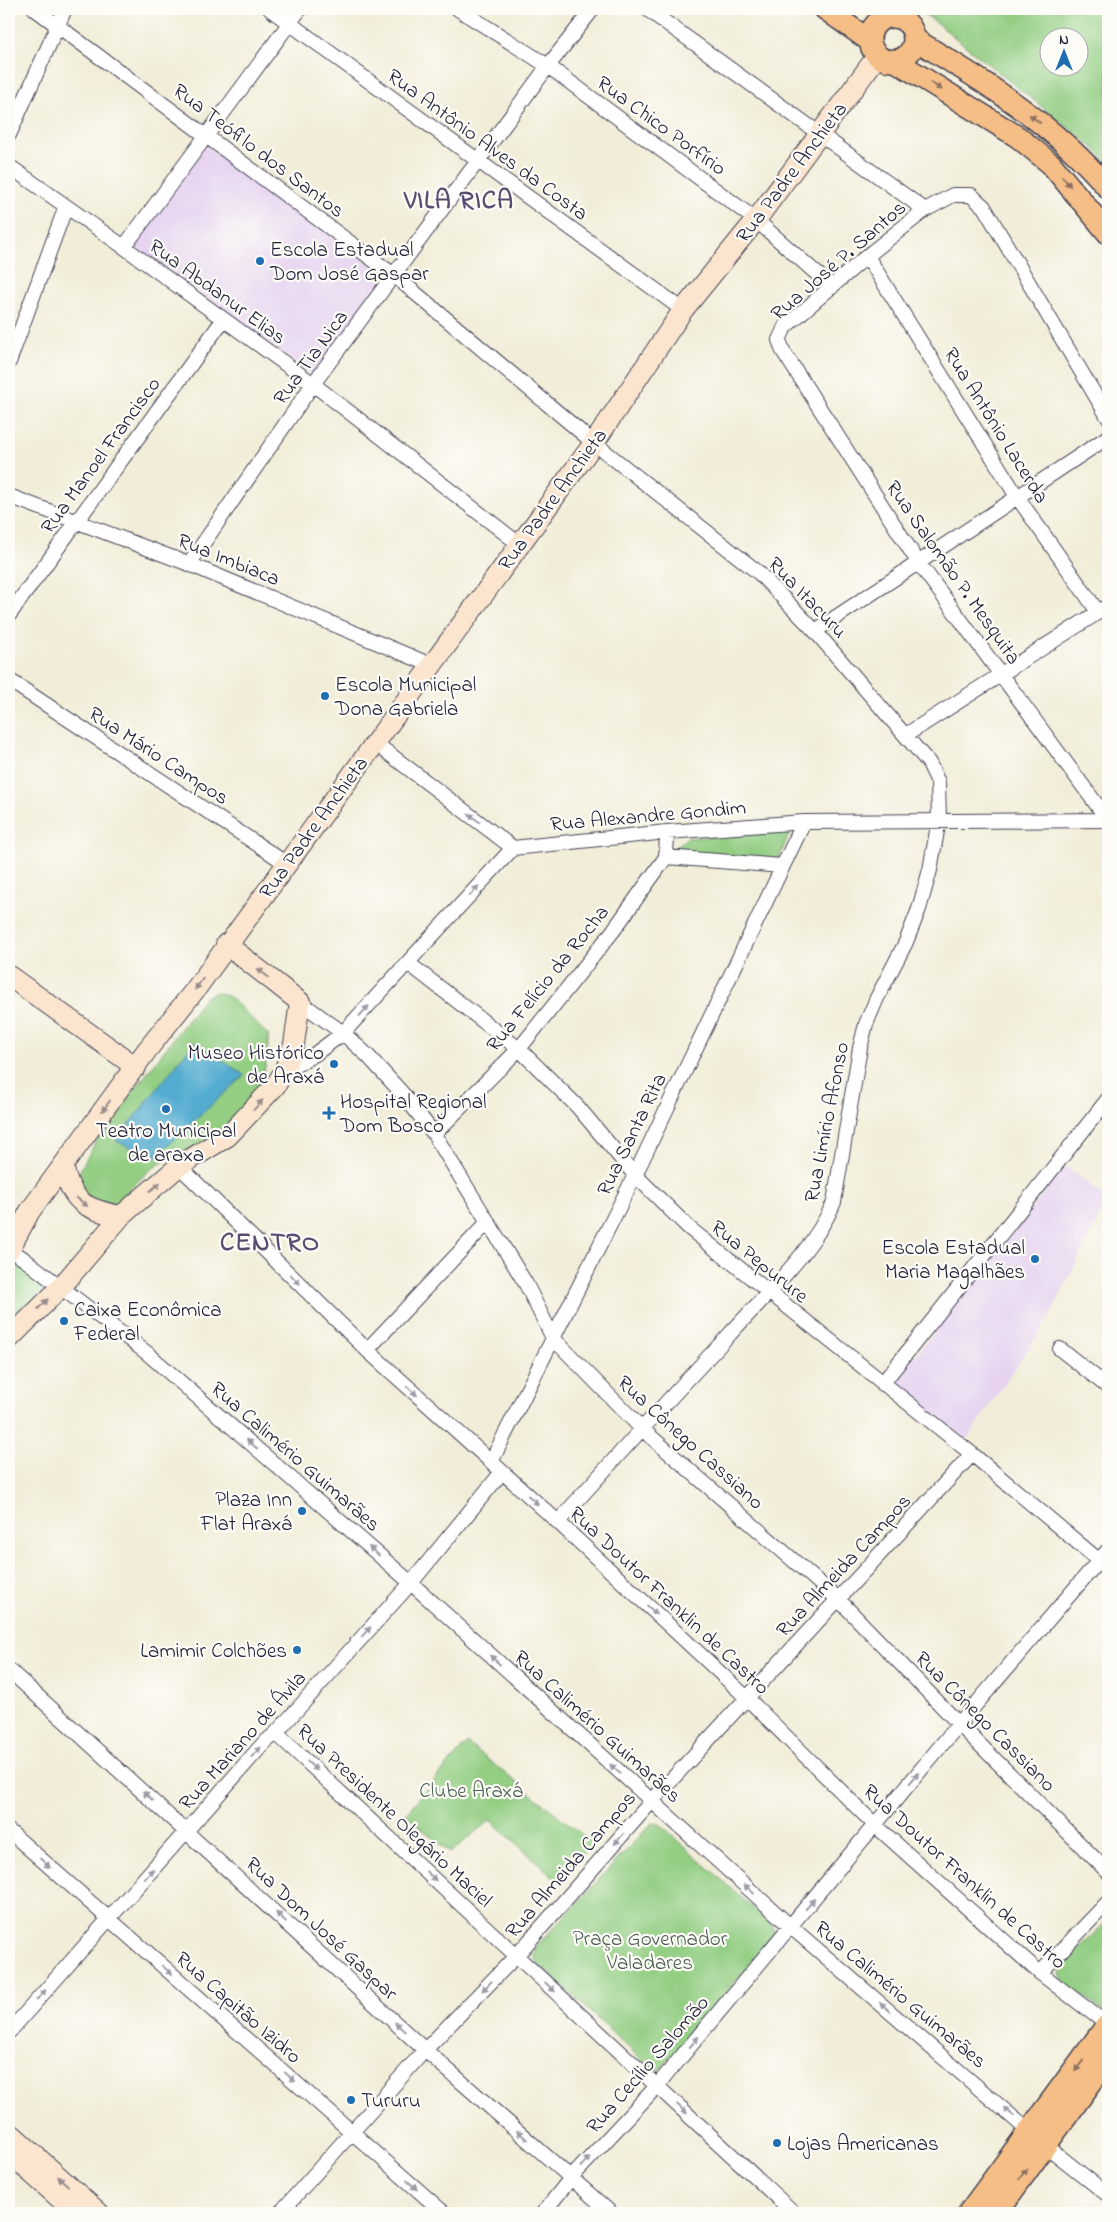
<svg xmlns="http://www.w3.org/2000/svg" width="1117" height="2222" font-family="'Indie Flower',sans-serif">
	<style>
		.built { fill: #e6d3f0 }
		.green { fill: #93ce83; stroke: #5a785f; fill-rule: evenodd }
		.water { fill: #53acd0; stroke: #3a6786 }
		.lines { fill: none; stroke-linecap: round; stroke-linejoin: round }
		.street-casing { stroke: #414053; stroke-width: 16 }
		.secondary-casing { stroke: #414053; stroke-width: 22 }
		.primary-casing { stroke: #414053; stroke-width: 24 }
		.highway-casing { stroke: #414053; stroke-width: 28 }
		.street { stroke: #fff; stroke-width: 14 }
		.secondary { stroke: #fbe5cf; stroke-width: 20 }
		.primary { stroke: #f6be87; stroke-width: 21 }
		.highway { stroke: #f6be87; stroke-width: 25 }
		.oneway { fill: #8c7061 }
		.oneway2 { fill: #9c9ca7 }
		.oneway3 { fill: #998d8c }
		.poi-dot { fill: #1f6fb2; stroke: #fdfcf7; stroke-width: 2 }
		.labels { text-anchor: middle; stroke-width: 4.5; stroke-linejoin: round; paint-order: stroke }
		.street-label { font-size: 21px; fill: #22223b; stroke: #fdfcf7 }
		.poi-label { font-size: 21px; fill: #22223b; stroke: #fdfcf7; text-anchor: start }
		.park-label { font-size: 21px; fill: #4a5e54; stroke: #fdfcf7 }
		.district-label { font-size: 26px; font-weight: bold; letter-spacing: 1px; fill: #594e72; stroke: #fdfcf7 }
	</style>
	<rect width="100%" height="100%" fill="#fdfcf7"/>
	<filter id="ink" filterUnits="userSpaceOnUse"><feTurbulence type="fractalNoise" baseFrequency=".02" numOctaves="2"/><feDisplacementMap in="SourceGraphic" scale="10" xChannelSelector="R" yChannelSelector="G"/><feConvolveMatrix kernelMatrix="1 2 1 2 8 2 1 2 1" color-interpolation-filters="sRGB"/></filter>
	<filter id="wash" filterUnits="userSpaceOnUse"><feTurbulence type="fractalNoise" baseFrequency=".0096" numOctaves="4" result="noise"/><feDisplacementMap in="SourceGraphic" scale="20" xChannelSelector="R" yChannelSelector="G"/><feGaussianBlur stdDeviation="1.12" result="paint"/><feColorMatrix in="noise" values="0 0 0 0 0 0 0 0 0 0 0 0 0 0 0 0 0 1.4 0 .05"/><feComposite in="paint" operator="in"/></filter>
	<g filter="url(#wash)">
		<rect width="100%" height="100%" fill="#f1edd8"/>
		<path class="built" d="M205,145L388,277L315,377L132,245Z
			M1065,1166L1108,1199L1049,1318L967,1439L893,1384Z"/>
		<path class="green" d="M917,9H1108V165L1096,150L933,20ZM1050,38H1080V68H1050Z
			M790,832L778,860L681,853L673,849L687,838Z
			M216,992L230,997L268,1035C270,1079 247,1120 208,1142C191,1152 169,1157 153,1168C138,1179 125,1195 112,1208L101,1209L75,1184L78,1174L98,1138L205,997Z
			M9,1260H15L40,1275L44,1289L9,1329Z
			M467,1743L594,1844L557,1880L490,1820L450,1853L405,1814Z
			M652,1823L660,1824L772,1925L774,1931L772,1938L660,2070H653L540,1966L534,1957L535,1948Z
			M1108,1920V2010L1105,2012L1062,1980L1060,1972L1068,1959Z"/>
		<path class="water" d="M194,1042L244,1075L154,1158L116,1141Z"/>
	</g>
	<g filter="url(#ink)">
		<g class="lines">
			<defs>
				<path id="street" d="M35,9L395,276L594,443L759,573L815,631L929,763L938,782L939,820L930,870L919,909L906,942L877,998L866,1024L860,1048L834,1202C814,1251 765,1295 729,1335C671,1397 614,1459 558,1522
					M270,9L683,310
					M458,9L548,66L756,220L832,287
					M647,9L925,210
					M9,135L65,9
					M9,166L124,247L313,384L519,544
					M124,247L300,9
					M867,256L1018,498L1098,612
					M9,362L66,206
					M1108,417L984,207L971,195H953L925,210L867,256L785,327L779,340L783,351L918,562L1108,820
					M9,496L189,564L431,665
					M189,564L313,384L548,66L593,9
					M9,615L223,320
					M815,631L1108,437
					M9,680L287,864
					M906,735L1108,606
					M375,743L513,848
					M666,857L782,866
					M408,963L519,1049L577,1106L635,1175L689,1228L972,1454L1108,1568
					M300,1002L343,1033L368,1056L402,1093L434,1134L526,1284L553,1338L642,1429L839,1600L959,1724L1108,1872
					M284,1072L315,1054L343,1033L513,848L667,832L804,822L1108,820
					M434,1134L519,1049L613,931L666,857L667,832
					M179,1166L367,1350L558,1522L747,1698L875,1825L1040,1973L1108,2025
					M9,1249L24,1259L147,1353L411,1583L791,1927L1045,2145L1108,2195
					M1060,1349L1108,1387
					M367,1350L487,1223
					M882,1384L1108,1099
					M491,1462L635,1175L804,822
					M9,1670L425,2050L611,2213
					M276,1733L794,2213
					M9,1831L444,2213
					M1040,1973L1108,1902
					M9,2032L263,1744L276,1733L411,1583L502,1472
					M280,2213L425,2050L517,1955L651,1802L972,1454
					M543,2213L571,2178L657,2086L959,1724L1108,1550"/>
				<path id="secondary" d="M9,976L136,1067
					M63,1166C72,1203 85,1209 121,1216
					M9,1250L30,1211L147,1050L195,990L594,443L683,310L756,220L878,55
					M9,1339L61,1287L121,1216L179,1166L228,1136L275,1086L284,1072L294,1044L300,1002L226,944
					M9,2132L99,2213
					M9,2153L76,2213"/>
				<path id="primary" d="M825,9L870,41
					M870 39a22 22 0 1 1 44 0a22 22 0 1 1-44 0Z
					M914,39C984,81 1055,125 1108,188
					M894,60L1018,137L1051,164L1108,233"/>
				<path id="highway" d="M971,2213L1108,2027
					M994,2213L1108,2056"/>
			</defs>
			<use href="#street" class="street-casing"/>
			<use href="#secondary" class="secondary-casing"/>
			<use href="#primary" class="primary-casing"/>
			<use href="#highway" class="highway-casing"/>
			<use href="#street" class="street"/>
			<use href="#secondary" class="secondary"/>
			<use href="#primary" class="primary"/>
			<use href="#highway" class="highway"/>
		</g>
		<defs><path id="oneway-solid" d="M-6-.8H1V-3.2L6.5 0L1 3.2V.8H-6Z" transform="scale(1.25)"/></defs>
		<g class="oneway">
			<use href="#oneway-solid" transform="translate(936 86) rotate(32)"/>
			<use href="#oneway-solid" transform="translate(1035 119) rotate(-143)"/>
			<use href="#oneway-solid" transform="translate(1066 181) rotate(49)"/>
			<use href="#oneway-solid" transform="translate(1079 2066) rotate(126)"/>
			<use href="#oneway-solid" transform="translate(1023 2174) rotate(-53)"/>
		</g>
		<g class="oneway2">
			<use href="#oneway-solid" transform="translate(474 818) rotate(-143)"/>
			<use href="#oneway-solid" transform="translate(474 891) rotate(-48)"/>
			<use href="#oneway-solid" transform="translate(364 1011) rotate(-47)"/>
			<use href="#oneway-solid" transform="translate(295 1279) rotate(44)"/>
			<use href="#oneway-solid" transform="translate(412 1391) rotate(42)"/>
			<use href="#oneway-solid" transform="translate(252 1444) rotate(-139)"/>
			<use href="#oneway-solid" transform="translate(533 1500) rotate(42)"/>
			<use href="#oneway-solid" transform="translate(374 1551) rotate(-139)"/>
			<use href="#oneway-solid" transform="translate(652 1610) rotate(43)"/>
			<use href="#oneway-solid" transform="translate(366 1632) rotate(-48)"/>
			<use href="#oneway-solid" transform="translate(495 1660) rotate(-138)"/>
			<use href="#oneway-solid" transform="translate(256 1752) rotate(-48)"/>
			<use href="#oneway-solid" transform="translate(312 1766) rotate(43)"/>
			<use href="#oneway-solid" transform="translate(615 1769) rotate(-138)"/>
			<use href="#oneway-solid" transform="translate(914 1778) rotate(-50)"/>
			<use href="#oneway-solid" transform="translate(148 1796) rotate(-138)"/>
			<use href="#oneway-solid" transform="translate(619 1839) rotate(131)"/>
			<use href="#oneway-solid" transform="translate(45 1863) rotate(42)"/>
			<use href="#oneway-solid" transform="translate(149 1874) rotate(-49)"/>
			<use href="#oneway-solid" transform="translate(431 1876) rotate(43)"/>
			<use href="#oneway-solid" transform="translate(749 1889) rotate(-138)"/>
			<use href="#oneway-solid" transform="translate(810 1904) rotate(-50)"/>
			<use href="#oneway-solid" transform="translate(281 1917) rotate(-137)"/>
			<use href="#oneway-solid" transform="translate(167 1970) rotate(41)"/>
			<use href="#oneway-solid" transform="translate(487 1986) rotate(134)"/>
			<use href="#oneway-solid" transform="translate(550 1987) rotate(43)"/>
			<use href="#oneway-solid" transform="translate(41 1995) rotate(-48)"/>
			<use href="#oneway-solid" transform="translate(885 2007) rotate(-140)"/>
			<use href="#oneway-solid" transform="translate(400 2027) rotate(-137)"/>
			<use href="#oneway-solid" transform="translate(694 2042) rotate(-50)"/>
			<use href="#oneway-solid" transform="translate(290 2077) rotate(41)"/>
			<use href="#oneway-solid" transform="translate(682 2109) rotate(43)"/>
			<use href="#oneway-solid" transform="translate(1009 2112) rotate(-140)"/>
			<use href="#oneway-solid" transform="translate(522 2135) rotate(-139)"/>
			<use href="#oneway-solid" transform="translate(585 2162) rotate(-47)"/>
			<use href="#oneway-solid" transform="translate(412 2185) rotate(42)"/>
		</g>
		<g class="oneway3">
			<use href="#oneway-solid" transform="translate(263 973) rotate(-142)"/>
			<use href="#oneway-solid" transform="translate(199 984) rotate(125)"/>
			<use href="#oneway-solid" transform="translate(258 1105) rotate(-48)"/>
			<use href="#oneway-solid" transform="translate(106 1106) rotate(126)"/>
			<use href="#oneway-solid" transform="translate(155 1187) rotate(-40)"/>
			<use href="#oneway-solid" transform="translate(82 1202) rotate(38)"/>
			<use href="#oneway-solid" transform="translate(43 1304) rotate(-44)"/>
			<use href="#oneway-solid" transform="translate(63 2181) rotate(-138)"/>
		</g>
	</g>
	<g class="poi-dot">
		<circle cx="260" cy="261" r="5"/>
		<circle cx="325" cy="696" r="5"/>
		<circle cx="334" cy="1064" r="5"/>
		<circle cx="166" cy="1109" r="5"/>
		<path d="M326.5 1105.5h5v5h5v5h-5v5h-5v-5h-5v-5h5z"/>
		<circle cx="1035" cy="1259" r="5"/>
		<circle cx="64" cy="1321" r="5"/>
		<circle cx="302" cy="1511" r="5"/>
		<circle cx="297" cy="1650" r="5"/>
		<circle cx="351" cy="2100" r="5"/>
		<circle cx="777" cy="2143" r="5"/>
	</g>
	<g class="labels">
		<g class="street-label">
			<text transform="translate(662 125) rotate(36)" y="7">Rua Chico Porfírio</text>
			<text transform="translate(488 144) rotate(36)" y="7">Rua Antônio Alves da Costa</text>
			<text transform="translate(259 150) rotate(37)" y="7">Rua Teófilo dos Santos</text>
			<text transform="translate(791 172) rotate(-53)" y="7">Rua Padre Anchieta</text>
			<text transform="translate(838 260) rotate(-41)" y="7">Rua José P. Santos</text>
			<text transform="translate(218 291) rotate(36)" y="7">Rua Abdanur Elias</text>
			<text transform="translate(310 357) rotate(-54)" y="7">Rua Tia Nica</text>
			<text transform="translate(997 425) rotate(58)" y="7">Rua Antônio Lacerda</text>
			<text transform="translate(100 455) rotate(-54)" y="7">Rua Manoel Francisco</text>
			<text transform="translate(552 499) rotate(-54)" y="7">Rua Padre Anchieta</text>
			<text transform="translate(229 559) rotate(22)" y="7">Rua Imbiaca</text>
			<text transform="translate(954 572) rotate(55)" y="7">Rua Salomão P. Mesquita</text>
			<text transform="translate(808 597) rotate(46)" y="7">Rua Itacuru</text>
			<text transform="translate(159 755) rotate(33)" y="7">Rua Mário Campos</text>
			<text transform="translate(648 815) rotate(-5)" y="7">Rua Alexandre Gondim</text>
			<text transform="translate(313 827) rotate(-54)" y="7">Rua Padre Anchieta</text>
			<text transform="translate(547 978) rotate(-51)" y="7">Rua Felício da Rocha</text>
			<text transform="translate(826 1122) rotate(-79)" y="7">Rua Limírio Afonso</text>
			<text transform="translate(631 1134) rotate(-64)" y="7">Rua Santa Rita</text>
			<text transform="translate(760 1261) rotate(39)" y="7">Rua Pepurure</text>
			<text transform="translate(691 1442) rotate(42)" y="7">Rua Cônego Cassiano</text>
			<text transform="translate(296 1456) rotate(41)" y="7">Rua Calimério Guimarães</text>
			<text transform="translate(843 1565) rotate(-47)" y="7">Rua Almeida Campos</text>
			<text transform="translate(670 1600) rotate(43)" y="7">Rua Doutor Franklin de Castro</text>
			<text transform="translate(986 1721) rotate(45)" y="7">Rua Cônego Cassiano</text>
			<text transform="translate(598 1726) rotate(42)" y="7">Rua Calimério Guimarães</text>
			<text transform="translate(242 1740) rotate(-48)" y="7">Rua Mariano de Ávila</text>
			<text transform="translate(395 1815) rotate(43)" y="7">Rua Presidente Olegário Maciel</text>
			<text transform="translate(570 1864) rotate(-49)" y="7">Rua Almeida Campos</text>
			<text transform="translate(965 1876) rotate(42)" y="7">Rua Doutor Franklin de Castro</text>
			<text transform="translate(322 1928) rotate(43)" y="7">Rua Dom José Gaspar</text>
			<text transform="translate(901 1994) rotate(40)" y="7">Rua Calimério Guimarães</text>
			<text transform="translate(239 2007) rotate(41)" y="7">Rua Capitão Izidro</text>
			<text transform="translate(647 2064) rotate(-49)" y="7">Rua Cecílio Salomão</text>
		</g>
		<g class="poi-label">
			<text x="270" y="256">Escola Estadual<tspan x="270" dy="24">Dom José Gaspar</tspan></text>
			<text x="335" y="691">Escola Municipal<tspan x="335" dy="24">Dona Gabriela</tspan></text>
			<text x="324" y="1059" text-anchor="end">Museo Histórico<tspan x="324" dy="24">de Araxá</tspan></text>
			<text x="340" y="1108">Hospital Regional<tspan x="340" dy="24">Dom Bosco</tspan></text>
			<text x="166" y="1137" text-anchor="middle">Teatro Municipal<tspan x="166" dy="24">de araxa</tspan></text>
			<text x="1025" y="1254" text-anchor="end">Escola Estadual<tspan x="1025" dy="24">Maria Magalhães</tspan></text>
			<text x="74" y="1316">Caixa Econômica<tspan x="74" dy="24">Federal</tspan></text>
			<text x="292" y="1506" text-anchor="end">Plaza Inn<tspan x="292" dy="24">Flat Araxá</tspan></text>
			<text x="287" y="1657" text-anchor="end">Lamimir Colchões</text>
			<text x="361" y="2107">Tururu</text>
			<text x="787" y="2150">Lojas Americanas</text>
		</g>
		<g class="park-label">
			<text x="471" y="1797">Clube Araxá</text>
			<text x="650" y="1945">Praça Governador<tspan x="650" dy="24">Valadares</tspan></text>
		</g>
		<g class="district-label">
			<text x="459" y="208">VILA RICA</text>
			<text x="270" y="1250">CENTRO</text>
		</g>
	</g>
	<rect width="1117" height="2222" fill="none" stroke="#fdfcf7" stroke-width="30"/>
	<g transform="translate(1064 52)"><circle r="24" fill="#fdfcf7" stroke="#a5a5ac"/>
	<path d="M0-4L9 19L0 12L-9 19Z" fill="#1f6fb2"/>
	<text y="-8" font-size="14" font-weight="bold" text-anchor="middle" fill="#22223b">N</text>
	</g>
</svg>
